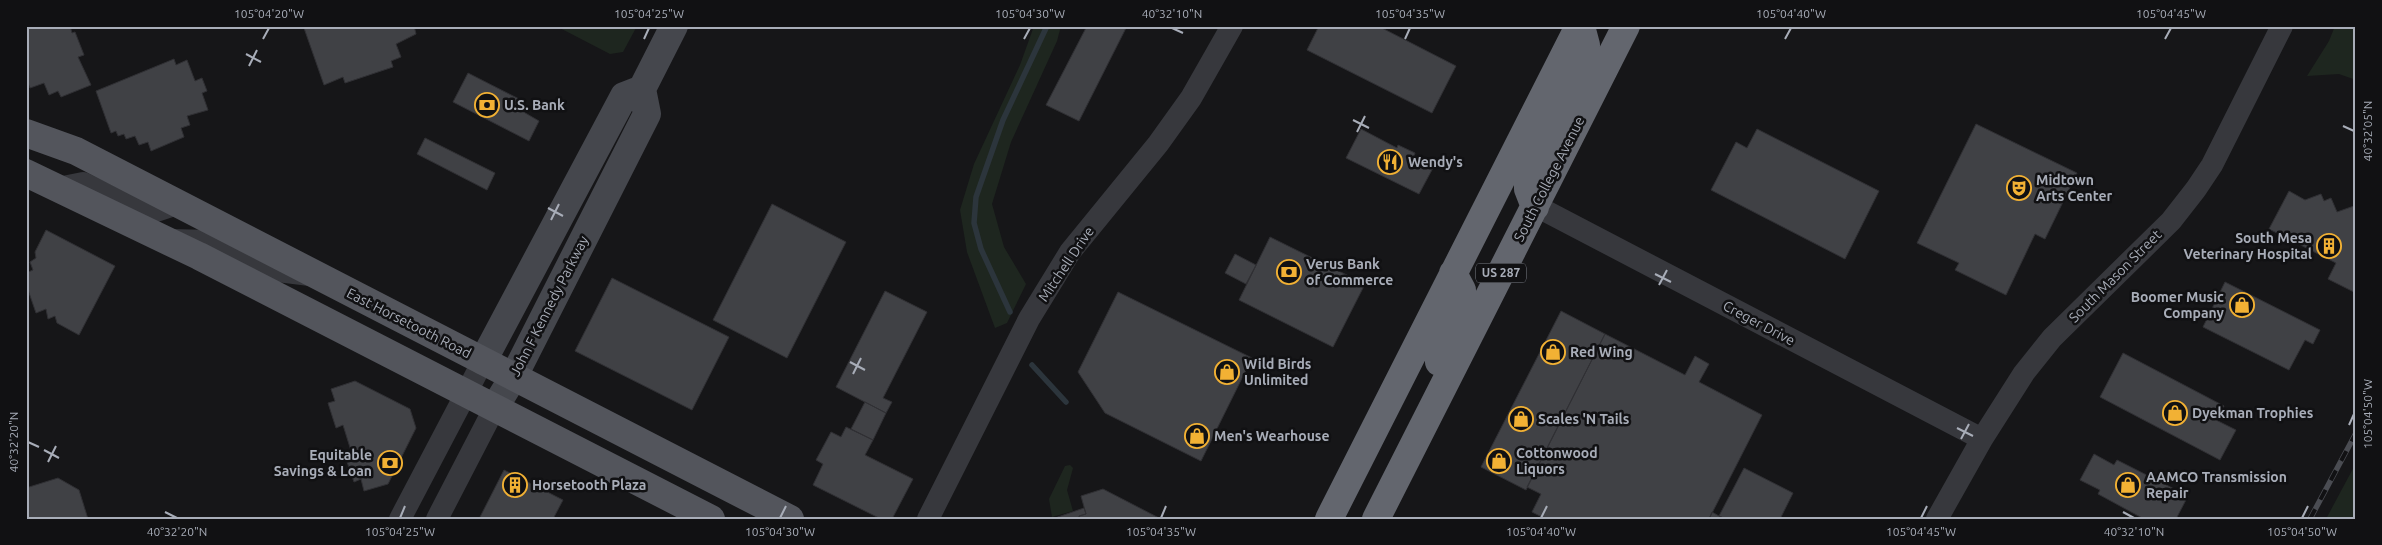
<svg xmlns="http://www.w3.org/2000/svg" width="2382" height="545" font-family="Ubuntu,sans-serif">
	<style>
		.green { fill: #1e261f }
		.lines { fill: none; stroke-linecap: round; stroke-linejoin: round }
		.stream { stroke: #2c353c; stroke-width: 5.5 }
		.building { fill: #404145; stroke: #303034 }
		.street { stroke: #37383d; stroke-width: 22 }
		.secondary { stroke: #45474d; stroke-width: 28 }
		.primary { stroke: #53555c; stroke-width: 28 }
		.highway { stroke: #63666e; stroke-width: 28 }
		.rail-casing { stroke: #4a4c52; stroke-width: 5.5 }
		.rail { stroke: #111113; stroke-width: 4; stroke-dasharray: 11; stroke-linecap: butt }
		.ticks { fill: none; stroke: #a8adb8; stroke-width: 2 }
		.labels { text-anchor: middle; stroke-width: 5; stroke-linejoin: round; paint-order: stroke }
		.shield { fill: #111113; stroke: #7b7e86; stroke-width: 1 }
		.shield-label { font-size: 12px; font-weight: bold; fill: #a8adb8 }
		.poi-label { font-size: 14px; font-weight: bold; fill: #a8adb8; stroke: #111113; text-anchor: start }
		.street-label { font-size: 14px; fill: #a8adb8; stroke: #111113 }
		.neatline { fill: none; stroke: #a8adb8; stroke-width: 2 }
		.ticks-label { font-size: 12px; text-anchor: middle; fill: #a8adb8 }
	</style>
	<rect width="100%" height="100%" fill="#161618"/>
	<path class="green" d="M556,26H637L623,52L610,54Z
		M1034,26H1061L1057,41L1011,142L992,204L1004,247L1026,284L1007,323L995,328L967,252L960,210L974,164L1020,65Z
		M2335,26H2356V80L2339,74L2307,76L2329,41Z
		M2356,463V519H2326Z
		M1070,465L1073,468L1067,490L1073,511L1052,517L1049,499L1065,466Z"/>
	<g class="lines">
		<path class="stream" d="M1010,312L981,249L974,223L976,197L1003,120L1047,26
			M1032,365L1066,402"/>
	</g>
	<path class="building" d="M26,26H70L72,33L75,32L84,55L78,57L91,85L61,97L58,91L49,95L44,83L30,88L26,78Z
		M307,26H414L416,34L396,44L401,57L391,61L393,67L345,83L343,77L324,85L304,28Z
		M1087,26H1127L1079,121L1046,105Z
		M1319,26H1378L1456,66L1432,113L1307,50Z
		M174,59L176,65L187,60L195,81L202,78L207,91L202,93L208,110L187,116L190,125L181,128L184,137L151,151L148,142L139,145L135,136L126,139L124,134L118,136L116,131L111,133L96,91Z
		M468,73L519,99L515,107L539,121L529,141L453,102Z
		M1976,124L2077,173L2045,239L2035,234L2006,295L1955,270L1959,263L1917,243Z
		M1361,129L1397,148L1398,145L1415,153L1414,156L1434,166L1419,194L1346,158Z
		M1757,129L1879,191L1845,259L1711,190L1736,142L1747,148Z
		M425,138L495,173L487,190L417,154Z
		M2289,191L2305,200L2321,194L2324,201L2331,198L2337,212L2354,206L2356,202V293L2328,279L2336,263L2269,229Z
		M772,204L846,242L787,358L713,320Z
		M46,230L115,266L79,335L57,323L55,316L48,319L46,309L36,313L26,284V273L33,270L30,262L36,258L35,252Z
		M1270,237L1365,284L1333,347L1239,300Z
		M1235,254L1256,265L1246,284L1225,273Z
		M612,278L729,337L692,410L575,351Z
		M2225,282L2320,330L2313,344L2305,340L2289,370L2203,327Z
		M885,291L927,312L883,398L892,402L886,413L836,387Z
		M1118,292L1252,358L1201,461L1105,413L1078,372Z
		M1561,311L1605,334L1526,490L1481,467Z
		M1605,334L1685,375L1695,356L1709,364L1699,382L1762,415L1709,519H1546L1532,512L1541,494L1527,487Z
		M2123,353L2224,406L2216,420L2236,430L2220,460L2100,397Z
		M355,381L410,409L416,428L388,484L364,491L361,479L354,482L345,456L352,454L343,425L336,428L328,403L335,401L331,389Z
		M865,402L886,413L873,440L851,429Z
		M846,427L873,440L865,455L913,479L892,519H881L813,485L823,464L816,460L831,432L841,437Z
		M2094,454L2114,465L2117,460L2188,496L2176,519H2144L2098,494L2100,490L2080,480Z
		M1744,468L1793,493L1780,519H1726L1719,516Z
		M504,470L563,500L553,519H479Z
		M58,478L79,490L88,519H26V488Z
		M1103,489L1161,519H1080L1079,516L1086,514L1081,496Z
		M1084,508L1086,514L1079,516L1080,519H1052Z
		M1712,512L1719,516L1726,519H1709Z"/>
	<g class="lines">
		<path class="street" d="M58,188L83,183L147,214L177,204
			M1536,206L1982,439
			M169,240L212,241L270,270L310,275
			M400,519L483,361
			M437,519L495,407
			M928,519L1029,319L1070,252L1158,144L1191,98L1232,26
			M1937,519L1982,439L2024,373L2052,338L2171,221L2196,189L2212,165L2282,26"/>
		<path class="secondary" d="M483,361L624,96L642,89
			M495,407L514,376L647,114L642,89L674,26"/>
		<path class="primary" d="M26,133L76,151L790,519
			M26,173L199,256L711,519"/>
		<path class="highway" d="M1535,207L1528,189V173L1581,70L1586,45L1581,26
			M1439,362L1462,297V290L1453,273
			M1329,519L1579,26
			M1376,519L1626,26"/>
		<defs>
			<path id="rail" d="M2310,519L2356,433"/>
		</defs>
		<use href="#rail" class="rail-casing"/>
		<use href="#rail" class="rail"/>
	</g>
	<path class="ticks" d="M1172,28L1183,33M263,39L269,28M644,39L649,28M1024,39L1030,28M1405,39L1410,28M1785,39L1791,28M2165,39L2171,28M246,54L261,62M249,66L257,50M1353,120L1369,128M2343,126L2354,131M1357,132L1365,116M548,208L563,216M551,220L559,204M1655,274L1671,282M1659,285L1667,270M850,362L865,370M853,374L861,358M2349,425L2354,414M1957,428L1973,436M1961,439L1969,424M28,442L39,447M44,450L59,458M48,462L56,446M165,512L177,518M2123,512L2134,518M400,518L405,506M780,518L786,506M1161,518L1166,506M1541,518L1547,506M1921,518L1927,506M2302,518L2308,506"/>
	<defs>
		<symbol id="bank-ring" viewBox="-11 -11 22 22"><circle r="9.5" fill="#111113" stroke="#f2b134" stroke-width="1.5"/><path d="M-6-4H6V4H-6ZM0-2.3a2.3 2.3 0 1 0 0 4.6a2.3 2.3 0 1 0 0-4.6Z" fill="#f2b134"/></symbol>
		<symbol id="restaurant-ring" viewBox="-11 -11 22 22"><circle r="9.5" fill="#111113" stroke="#f2b134" stroke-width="1.5"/><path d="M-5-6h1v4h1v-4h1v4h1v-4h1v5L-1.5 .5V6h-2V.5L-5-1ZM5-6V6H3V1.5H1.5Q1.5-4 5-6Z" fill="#f2b134"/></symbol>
		<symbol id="theatre-ring" viewBox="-11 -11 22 22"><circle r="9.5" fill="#111113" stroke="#f2b134" stroke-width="1.5"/><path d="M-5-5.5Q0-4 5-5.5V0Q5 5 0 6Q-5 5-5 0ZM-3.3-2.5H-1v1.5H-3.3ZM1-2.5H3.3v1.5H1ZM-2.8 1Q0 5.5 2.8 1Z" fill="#f2b134"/></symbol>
		<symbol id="building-ring" viewBox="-11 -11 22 22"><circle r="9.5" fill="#111113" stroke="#f2b134" stroke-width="1.5"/><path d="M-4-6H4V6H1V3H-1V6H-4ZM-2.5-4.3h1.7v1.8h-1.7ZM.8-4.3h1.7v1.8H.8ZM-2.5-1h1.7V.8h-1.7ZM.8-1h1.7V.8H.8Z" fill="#f2b134"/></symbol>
		<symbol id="shop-ring" viewBox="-11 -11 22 22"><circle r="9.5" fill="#111113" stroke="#f2b134" stroke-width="1.5"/><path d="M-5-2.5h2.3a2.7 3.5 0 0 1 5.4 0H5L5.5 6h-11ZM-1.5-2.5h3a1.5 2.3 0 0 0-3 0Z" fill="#f2b134"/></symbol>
	</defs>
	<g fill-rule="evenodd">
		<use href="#bank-ring" x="473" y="91" width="28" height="28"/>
		<use href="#restaurant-ring" x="1376" y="148" width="28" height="28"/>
		<use href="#theatre-ring" x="2005" y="174" width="28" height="28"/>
		<use href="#building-ring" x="2315" y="232" width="28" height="28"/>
		<use href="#bank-ring" x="1275" y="258" width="28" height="28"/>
		<use href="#shop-ring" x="2228" y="291" width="28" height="28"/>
		<use href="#shop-ring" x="1539" y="338" width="28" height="28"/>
		<use href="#shop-ring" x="1213" y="358" width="28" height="28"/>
		<use href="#shop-ring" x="2161" y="399" width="28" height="28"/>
		<use href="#shop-ring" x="1507" y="405" width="28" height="28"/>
		<use href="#shop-ring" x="1183" y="422" width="28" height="28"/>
		<use href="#shop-ring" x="1485" y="447" width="28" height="28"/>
		<use href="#bank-ring" x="376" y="449" width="28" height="28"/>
		<use href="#building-ring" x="501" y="471" width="28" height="28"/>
		<use href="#shop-ring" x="2114" y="471" width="28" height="28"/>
	</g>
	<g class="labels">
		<rect class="shield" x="1476" y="263.5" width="50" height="19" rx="4"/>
		<g class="shield-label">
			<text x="1501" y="277">US 287</text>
		</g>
		<g class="poi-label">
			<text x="504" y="110">U.S. Bank</text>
			<text x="1408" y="167">Wendy's</text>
			<text x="2036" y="185">Midtown<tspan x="2036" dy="16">Arts Center</tspan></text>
			<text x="2312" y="243" text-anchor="end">South Mesa<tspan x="2312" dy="16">Veterinary Hospital</tspan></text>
			<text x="1306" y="269">Verus Bank<tspan x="1306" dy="16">of Commerce</tspan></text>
			<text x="2224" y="302" text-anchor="end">Boomer Music<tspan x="2224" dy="16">Company</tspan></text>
			<text x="1570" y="357">Red Wing</text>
			<text x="1244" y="369">Wild Birds<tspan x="1244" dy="16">Unlimited</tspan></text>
			<text x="2192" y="418">Dyekman Trophies</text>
			<text x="1538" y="424">Scales 'N Tails</text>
			<text x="1214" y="441">Men's Wearhouse</text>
			<text x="1516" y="458">Cottonwood<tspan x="1516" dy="16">Liquors</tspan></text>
			<text x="372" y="460" text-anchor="end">Equitable<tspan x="372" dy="16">Savings &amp; Loan</tspan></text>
			<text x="2146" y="482">AAMCO Transmission<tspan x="2146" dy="16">Repair</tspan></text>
			<text x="532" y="490">Horsetooth Plaza</text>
		</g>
		<g class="street-label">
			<text transform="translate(1549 179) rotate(-63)" y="5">South College Avenue</text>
			<text transform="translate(1066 264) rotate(-56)" y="5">Mitchell Drive</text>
			<text transform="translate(2115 276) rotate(-45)" y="5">South Mason Street</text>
			<text transform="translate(549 306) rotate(-63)" y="5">John F Kennedy Parkway</text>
			<text transform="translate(409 323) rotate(27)" y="5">East Horsetooth Road</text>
			<text transform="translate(1759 323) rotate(28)" y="5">Creger Drive</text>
		</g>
	</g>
	<rect width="2382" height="545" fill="none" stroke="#111113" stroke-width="55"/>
	<rect x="28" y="28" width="2326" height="490" class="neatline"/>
	<g class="ticks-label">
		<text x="269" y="18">105°04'20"W</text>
		<text x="649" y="18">105°04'25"W</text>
		<text x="1030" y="18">105°04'30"W</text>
		<text x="1172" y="18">40°32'10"N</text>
		<text x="1410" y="18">105°04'35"W</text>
		<text x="1791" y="18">105°04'40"W</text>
		<text x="2171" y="18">105°04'45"W</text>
		<text transform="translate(2368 131) rotate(-90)" y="4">40°32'05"N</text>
		<text transform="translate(2368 414) rotate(-90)" y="4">105°04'50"W</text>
		<text transform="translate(14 442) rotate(-90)" y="4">40°32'20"N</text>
		<text x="177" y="536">40°32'20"N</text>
		<text x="400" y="536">105°04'25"W</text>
		<text x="780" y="536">105°04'30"W</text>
		<text x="1161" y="536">105°04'35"W</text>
		<text x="1541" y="536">105°04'40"W</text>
		<text x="1921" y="536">105°04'45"W</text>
		<text x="2134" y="536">40°32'10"N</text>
		<text x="2302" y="536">105°04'50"W</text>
	</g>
</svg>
